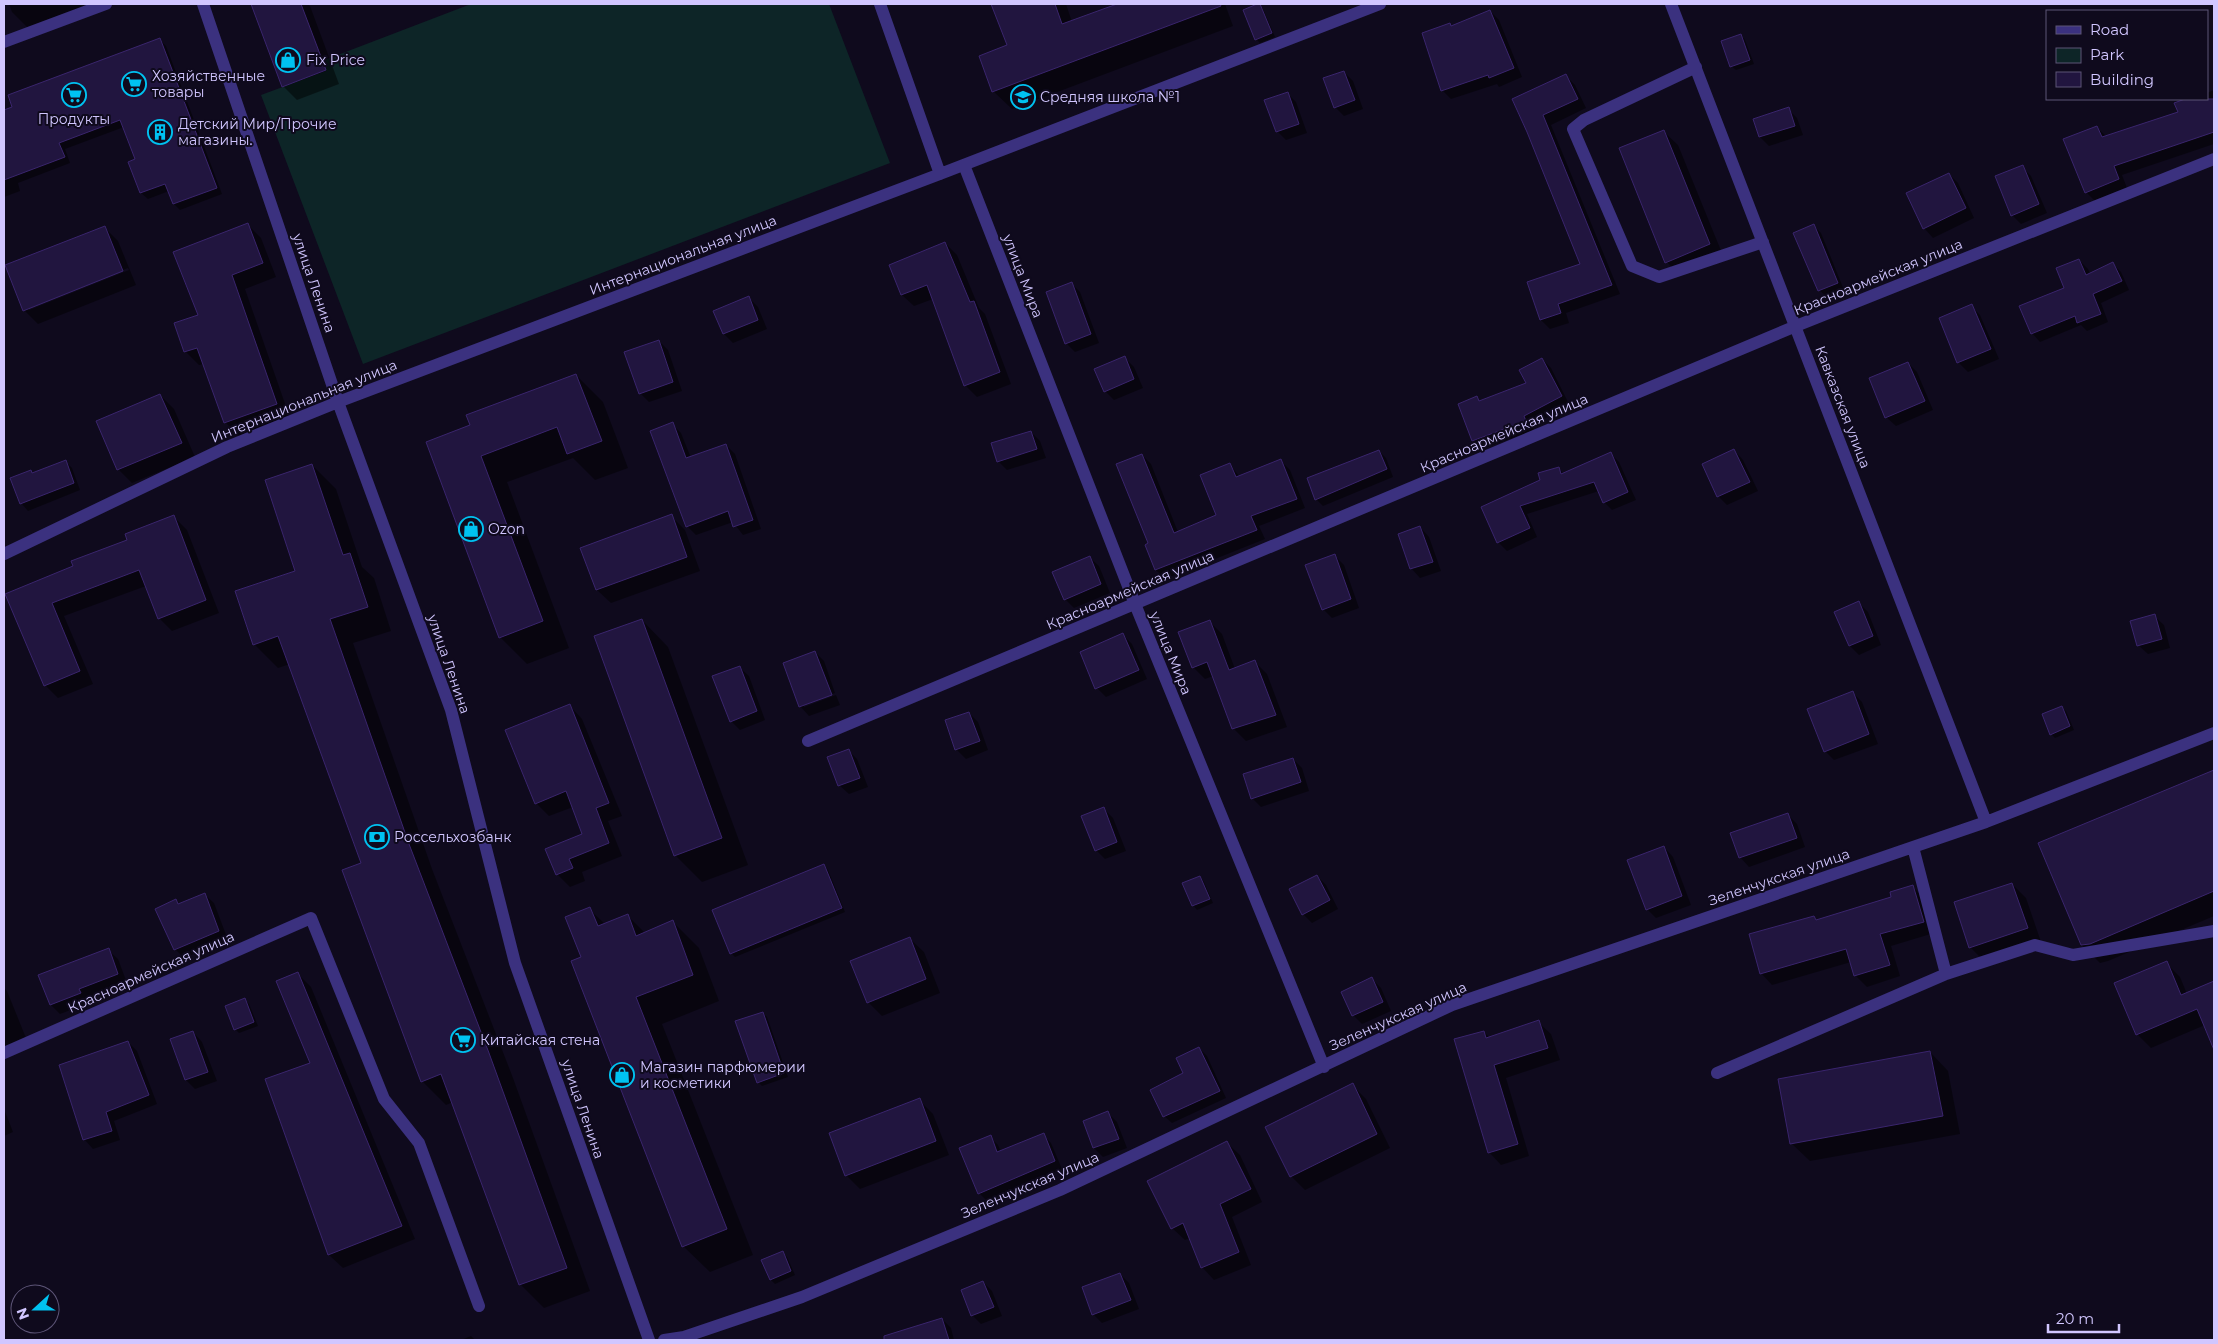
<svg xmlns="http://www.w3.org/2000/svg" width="2218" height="1344" font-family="Montserrat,sans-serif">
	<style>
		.green { fill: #0d2527 }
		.shadow { fill: #0007; fill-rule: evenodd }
		.building { fill: #21153f; stroke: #3a256d }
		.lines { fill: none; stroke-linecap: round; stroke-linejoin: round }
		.minor { stroke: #3b317f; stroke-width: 12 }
		.labels { text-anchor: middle; stroke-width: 4; stroke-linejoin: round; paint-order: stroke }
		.poi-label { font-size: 14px; fill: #d1c6ff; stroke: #0f0a1d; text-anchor: start }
		.street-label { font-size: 14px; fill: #d1c6ff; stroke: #0f0a1d }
	</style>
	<rect width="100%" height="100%" fill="#0f0a1d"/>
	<path class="green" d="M471,4H829L890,163L363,364L261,95L326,71L322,61Z"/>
	<path class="shadow" d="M9,4H104L31,31L12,12Z
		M265,4H307L310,6L339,84L297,100L283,86L254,8Z
		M993,4H1066L1072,22L1120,4H1225L1233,26L1012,109L993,91L1009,46Z
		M1259,4L1263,9L1275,37L1260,43L1256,39Z
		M1490,11L1499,20L1522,77L1499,87L1497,84L1451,99L1442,90Z
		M1741,35L1745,40L1754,64L1736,70L1731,66Z
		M160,40L166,46L222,194L180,210L174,204L169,191L148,199L141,193L130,163L137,160L124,127L65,149L70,163L18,183L20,191L4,197V111Z
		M1344,72L1353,81L1363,109L1344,116L1335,107Z
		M1566,76L1575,85L1586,108L1551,125L1620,294L1566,313L1569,323L1550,329L1541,320L1528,282L1582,264L1528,131Z
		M2214,90V144L2122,175L2127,188L2095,201L2086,192L2096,127L2106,136L2179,113L2176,103L2189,99H2207V93Z
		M1287,93L1296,102L1307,133L1286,140L1277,131Z
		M1788,109L1797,118L1803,135L1769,146L1760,137L1754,119Z
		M1664,132L1678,145L1724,258L1680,276L1667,262Z
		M2022,167L2031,176L2047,213L2021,224L2012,215Z
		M1949,174L1958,183L1974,218L1933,238L1924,228L1908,194Z
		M247,224L261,238L276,277L245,289L290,418L239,436L225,422L204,364L199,365L185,351L199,316Z
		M1814,226L1821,233L1844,290L1827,297L1819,290Z
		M104,227L118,241L136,285L38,324L24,310ZM128,268L129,270L29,310V307Z
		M945,243L957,255L979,308L985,314L1011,384L977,397L965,385L933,299L914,306L902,295L890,266Z
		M2079,260L2088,269L2090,274L2113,264L2121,272L2129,290L2101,303L2108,322L2087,331L2081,325L2040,342L2032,333L2065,288Z
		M1071,283L1080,292L1099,343L1075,352L1066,343Z
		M749,298L758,307L767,329L733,343L724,334Z
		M1971,306L1980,315L1999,359L1968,372L1959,363L1940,319Z
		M659,341L668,350L682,391L649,402L640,393Z
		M1125,358L1134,367L1143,388L1114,400L1105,391Z
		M1542,359L1551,368L1570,406L1532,425L1534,430L1482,449L1473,440L1477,398L1481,402L1528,384Z
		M1908,363L1917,372L1933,410L1896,426L1886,417Z
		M576,375L603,402L628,468L595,480L573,458L507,482L569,648L527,664L500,637L472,426Z
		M160,395L174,409L195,457L132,483L118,469Z
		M672,424L681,433L691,458L726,445L735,454L761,529L743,535L733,522L696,535L687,526Z
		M1031,432L1040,441L1046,458L1007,470L998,461Z
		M1734,450L1743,460L1758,491L1727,505L1718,496Z
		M1379,451L1386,458L1393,477L1323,506L1316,499Z
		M1611,454L1619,462L1636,500L1612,510L1604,502L1599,491L1527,514L1537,537L1507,551L1498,542L1482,507L1541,481L1558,468L1564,474Z
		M1142,455L1151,464L1178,532L1218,515L1230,465L1240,477L1281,461L1290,470L1305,508L1259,526L1265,539L1165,579L1156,570L1146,545L1150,544Z
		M65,461L72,468L80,490L28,511L22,504L12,479L31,471L33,474Z
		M312,465L336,489L362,567L374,578L391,631L353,643L432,869L513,1078L590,1291L544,1308L520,1284L453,1102L446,1105L422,1081L362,864L290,664L278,668L254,644L297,572Z
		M173,516L187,530L219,613L172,631L159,618L146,586L64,616L93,684L58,698L45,685L7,595L129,541Z
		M671,516L685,530L700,571L611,603L597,590Z
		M1420,527L1429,537L1441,571L1420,578L1411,568Z
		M1335,556L1344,565L1359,608L1332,618L1323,609Z
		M1089,557L1099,566L1110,593L1074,608L1065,599Z
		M1859,603L1868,612L1881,645L1859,655L1850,646Z
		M2154,616L2164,625L2170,648L2148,654L2138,645Z
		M642,620L668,647L748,865L702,882L675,855Z
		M1210,622L1222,634L1235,669L1255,662L1267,674L1287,727L1246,741L1233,728L1213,676L1205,679L1193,667Z
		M1123,635L1132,644L1147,679L1106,697L1097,688Z
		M815,652L824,661L835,693L804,704V707L836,695L840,705L809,716L800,706Z
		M739,667L749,676L765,720L740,730L731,721Z
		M1853,693L1862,702L1878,744L1834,760L1825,751Z
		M569,705L582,719L622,816L608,821L622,856L582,872L585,881L570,887L557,874L584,835L573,807L549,816L536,803Z
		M2061,707L2066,711L2074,730L2055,738L2051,734Z
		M969,713L978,722L988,750L966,759L956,749Z
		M848,750L857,759L868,787L849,794L839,785Z
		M1293,759L1302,768L1309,791L1261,807L1252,798Z
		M2214,772V916L2108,961L2100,963L2082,945L2040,844Z
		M1104,809L1113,818L1126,851L1105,859L1096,850Z
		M1788,815L1797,824L1805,847L1749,867L1740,857Z
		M1664,847L1673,857L1691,905L1656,918L1647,909Z
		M824,865L828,870L845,912L735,957L731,953Z
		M1317,876L1326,885L1338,909L1312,923L1303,914Z
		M1200,877L1204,882L1213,903L1197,910L1193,905Z
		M2012,884L2026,898L2041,942L1984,961L1970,947Z
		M1913,887L1924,898L1934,933L1891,946L1900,976L1867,987L1855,975L1851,962L1772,985L1761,973L1814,917L1818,921L1893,898Z
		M204,894L214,903L228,940L184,958L175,949L176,901L180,904Z
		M589,909L605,924L628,916L645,933L673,922L699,948L719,1001L662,1024L753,1255L710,1272L683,1246L583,957Z
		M910,939L924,952L940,993L882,1016L868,1002Z
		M108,950L118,959L127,983L87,998L89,1003L60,1014L51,1005Z
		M2166,963L2180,977L2187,994L2214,982V1038L2205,1025L2151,1048L2137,1034Z
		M297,973L311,987L415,1239L343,1268L329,1255L312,1063Z
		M1372,979L1381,988L1391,1011L1362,1024L1353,1015Z
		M4,988L7,991L26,1038L4,1047Z
		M245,1000L249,1004L258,1026L239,1033L235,1029Z
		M763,1013L767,1017L788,1077L762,1086L758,1082Z
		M1538,1022L1551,1034L1560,1060L1506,1078L1529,1156L1501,1165L1489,1152L1484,1032L1490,1038Z
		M193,1032L202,1042L217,1081L195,1089L186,1080L172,1040Z
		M128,1042L137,1051L157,1104L114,1121L120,1140L93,1149L84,1139Z
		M1199,1048L1207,1056L1226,1098L1172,1123L1164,1116L1184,1073Z
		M1930,1052L1948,1071L1960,1134L1810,1161L1791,1143Z
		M1352,1085L1366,1099L1390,1148L1305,1190L1291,1176Z
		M919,1100L933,1114L949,1155L860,1189L846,1175Z
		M4,1109L13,1132L4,1136Z
		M1108,1113L1117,1122L1127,1148L1103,1157L1094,1148L1084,1122Z
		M1043,1135L1051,1143L1062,1169L987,1201L979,1193L990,1137L998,1145L1001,1152Z
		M1227,1143L1240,1155L1262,1202L1232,1217L1251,1265L1214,1280L1202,1267L1190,1238L1185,1240L1172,1228Z
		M783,1253L787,1257L795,1275L775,1284L771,1280Z
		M1120,1274L1129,1283L1139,1309L1102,1323L1093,1314Z
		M983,1282L992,1291L1002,1316L981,1324L972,1315Z
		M942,1319L951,1328L954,1340H904L902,1331Z
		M471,1336L475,1340H461Z"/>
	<path class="building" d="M251,4H301L326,70L282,87Z
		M991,4H1055L1062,24L1117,4H1220L1221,6L992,92L979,56L1007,45Z
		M1257,4H1260L1272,33L1255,40L1243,10Z
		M1490,10L1514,68L1489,78L1488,75L1441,91L1422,33L1450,23L1451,26Z
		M1741,34L1750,60L1730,67L1721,41Z
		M160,38L217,188L173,204L165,184L140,193L128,162L135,159L120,120L59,143L65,157L4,180V110L12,107L8,95Z
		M1344,71L1355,100L1334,108L1323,78Z
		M1566,74L1578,99L1543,115L1612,285L1558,304L1561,313L1540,320L1527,282L1580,264L1527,132L1512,99Z
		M1288,92L1299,124L1276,132L1264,100Z
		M2185,99H2214V132L2114,166L2119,179L2085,193L2063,139L2097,126L2102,137L2178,112L2174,103Z
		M1789,107L1795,126L1759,137L1753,119Z
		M1664,130L1710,244L1665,263L1619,148Z
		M2023,165L2039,204L2011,216L1995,176Z
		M1949,173L1966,208L1923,229L1906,193Z
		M248,223L263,263L232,275L277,404L224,423L197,348L184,352L174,323L198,315L173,252Z
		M1814,224L1838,283L1818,291L1793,233Z
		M105,226L123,271L23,311L5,265Z
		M945,242L970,302L974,301L1000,372L964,386L927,285L901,295L889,265Z
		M2079,259L2086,275L2113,262L2122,281L2093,294L2101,314L2077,323L2075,316L2031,334L2019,306L2064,288L2056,268Z
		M1072,282L1091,334L1065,344L1046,292Z
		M749,296L758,320L723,334L713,311Z
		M1972,304L1991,349L1957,363L1939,318Z
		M659,340L673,382L639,394L624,352Z
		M1125,356L1134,379L1104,392L1094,369Z
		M1542,358L1562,396L1524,416L1526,421L1472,441L1458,404L1477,396L1479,401L1526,383L1519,370Z
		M1908,362L1925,401L1885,418L1869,378Z
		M576,374L602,441L567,454L557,427L481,456L543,621L499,638L426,442L470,425L466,415Z
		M160,394L182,443L117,470L96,421Z
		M673,422L686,458L726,444L753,520L733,527L728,511L686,527L650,431Z
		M1031,431L1037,449L997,462L991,443Z
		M1734,449L1750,482L1717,497L1702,464Z
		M1379,450L1387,469L1315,500L1307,478Z
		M1611,452L1628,492L1603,503L1594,482L1520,506L1530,528L1497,543L1481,507L1540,480L1538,473L1559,467L1561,474Z
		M1142,454L1174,533L1216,515L1200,475L1230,463L1236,477L1281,459L1297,499L1251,516L1257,530L1155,570L1145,545L1148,543L1116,464Z
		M66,460L74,483L20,504L10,478L31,470L32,473Z
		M312,464L343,555L350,553L368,607L330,619L409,844L489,1053L567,1268L519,1285L441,1074L421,1082L342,870L361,863L278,636L253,645L235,591L295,571L265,480Z
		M672,514L687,557L596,590L580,548Z
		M174,515L206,600L158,619L139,570L52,603L80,671L44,686L5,594L73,566L71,561L127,540L125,534Z
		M1420,526L1433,562L1410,569L1398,534Z
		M1335,554L1351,599L1322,610L1305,565Z
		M1090,556L1101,584L1064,600L1052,572Z
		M1859,601L1873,636L1849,646L1834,612Z
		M2155,614L2162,639L2137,646L2130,621Z
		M642,619L722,838L674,856L594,636Z
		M1210,620L1229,670L1255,660L1276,715L1232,729L1207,662L1192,668L1178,632Z
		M1123,633L1139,670L1095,689L1080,652Z
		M815,651L832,695L799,707L783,663Z
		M740,666L757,711L730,722L712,676Z
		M1853,691L1869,734L1824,752L1807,709Z
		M570,704L609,803L596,808L609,843L569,859L573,868L556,875L545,849L582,834L566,791L535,804L505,730Z
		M2062,706L2070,726L2050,735L2042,714Z
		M969,712L980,741L955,750L945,720Z
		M849,749L860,778L838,786L827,757Z
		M1293,758L1301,782L1251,799L1243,774Z
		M2214,770V891L2090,944L2081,945L2038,843Z
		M1104,807L1117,842L1095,851L1081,816Z
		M1788,813L1797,838L1739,858L1730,833Z
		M1664,846L1682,896L1646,910L1627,860Z
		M824,864L842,908L730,954L712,910Z
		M1317,875L1330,900L1302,915L1289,889Z
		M1200,876L1210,899L1192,906L1182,883Z
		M2012,883L2028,928L1969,948L1954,902Z
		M1913,885L1924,922L1880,934L1890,965L1854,976L1846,949L1760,974L1749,934L1814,916L1816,920L1891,897L1890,892Z
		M205,893L219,931L174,950L155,909L176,899L178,904Z
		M590,907L598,926L628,914L636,936L673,920L693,975L636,997L727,1229L682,1247L571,961L581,957L565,917Z
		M910,937L926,979L867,1003L850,961Z
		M109,948L118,974L79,989L81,993L50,1005L38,975Z
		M2167,961L2181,995L2214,981V1050L2197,1009L2136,1035L2114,983Z
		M298,972L402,1226L328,1255L265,1079L310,1063L276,981Z
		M1372,977L1383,1002L1352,1016L1341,992Z
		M245,998L254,1022L234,1030L225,1006Z
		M763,1012L784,1073L757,1083L735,1021Z
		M1539,1020L1548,1048L1494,1065L1518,1144L1488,1153L1454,1039L1484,1031L1486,1038Z
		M193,1031L208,1072L185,1080L170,1039Z
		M128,1041L149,1095L106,1112L112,1131L83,1140L59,1065Z
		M1199,1047L1220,1091L1163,1117L1150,1090L1183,1073L1176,1058Z
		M1930,1051L1943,1116L1790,1144L1778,1079Z
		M1353,1083L1377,1134L1290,1177L1265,1127Z
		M920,1098L936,1141L845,1176L829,1133Z
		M1108,1111L1119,1139L1093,1148L1083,1121Z
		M1044,1133L1055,1161L978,1194L959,1148L991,1135L997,1152Z
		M1227,1141L1251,1189L1220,1204L1239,1252L1201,1268L1183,1223L1171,1229L1147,1181Z
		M783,1251L791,1271L770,1280L761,1260Z
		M1120,1273L1131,1300L1092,1315L1082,1287Z
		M983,1281L994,1307L971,1316L961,1290Z
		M942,1318L949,1340H884V1336Z"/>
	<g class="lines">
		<path class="minor" d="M203,4L338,402L451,710L515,963L649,1340
			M880,4L940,174
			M1671,4L1986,822
			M4,42L106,4
			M1696,67L1584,120L1573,129L1632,266L1659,277L1763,242
			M964,165L1135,604L1324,1067
			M4,554L227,447L338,402L940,174L1380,4
			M808,741L1796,326L2214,159
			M1946,974L2035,945L2073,955L2214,931
			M4,1053L311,918L384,1099L419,1143L479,1306
			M1717,1073L1946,974L1913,847
			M664,1340L684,1337L802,1297L1060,1190L1452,1005L1986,822L2214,733"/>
	</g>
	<defs>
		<symbol id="shop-ring" viewBox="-11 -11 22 22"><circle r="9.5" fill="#0f0a1d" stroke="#00c2f1" stroke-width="1.5"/><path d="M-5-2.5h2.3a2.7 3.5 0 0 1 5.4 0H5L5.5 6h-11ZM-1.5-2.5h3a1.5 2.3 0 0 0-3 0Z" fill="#00c2f1"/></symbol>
		<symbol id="supermarket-ring" viewBox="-11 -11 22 22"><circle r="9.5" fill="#0f0a1d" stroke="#00c2f1" stroke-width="1.5"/><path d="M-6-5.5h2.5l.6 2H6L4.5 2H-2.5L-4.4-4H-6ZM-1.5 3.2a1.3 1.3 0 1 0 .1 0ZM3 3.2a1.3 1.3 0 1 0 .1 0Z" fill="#00c2f1"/></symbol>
		<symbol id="school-ring" viewBox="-11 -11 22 22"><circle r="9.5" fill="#0f0a1d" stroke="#00c2f1" stroke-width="1.5"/><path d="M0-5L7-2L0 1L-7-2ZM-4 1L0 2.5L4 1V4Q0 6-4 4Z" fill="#00c2f1"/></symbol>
		<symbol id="building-ring" viewBox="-11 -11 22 22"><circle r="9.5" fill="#0f0a1d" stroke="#00c2f1" stroke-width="1.5"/><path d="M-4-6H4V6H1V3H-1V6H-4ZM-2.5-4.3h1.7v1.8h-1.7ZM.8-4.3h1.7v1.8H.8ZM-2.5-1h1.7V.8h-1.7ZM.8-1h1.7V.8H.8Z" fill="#00c2f1"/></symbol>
		<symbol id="bank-ring" viewBox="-11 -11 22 22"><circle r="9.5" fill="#0f0a1d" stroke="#00c2f1" stroke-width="1.5"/><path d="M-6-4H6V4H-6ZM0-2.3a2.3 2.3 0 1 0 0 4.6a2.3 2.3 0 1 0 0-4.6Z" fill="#00c2f1"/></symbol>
	</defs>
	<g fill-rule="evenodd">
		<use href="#shop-ring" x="274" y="46" width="28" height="28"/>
		<use href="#supermarket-ring" x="120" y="70" width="28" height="28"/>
		<use href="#supermarket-ring" x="60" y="81" width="28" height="28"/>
		<use href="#school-ring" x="1009" y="83" width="28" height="28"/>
		<use href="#building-ring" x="146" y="118" width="28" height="28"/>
		<use href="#shop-ring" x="457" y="515" width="28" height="28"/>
		<use href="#bank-ring" x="363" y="823" width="28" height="28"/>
		<use href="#supermarket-ring" x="449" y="1026" width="28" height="28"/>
		<use href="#shop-ring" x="608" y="1061" width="28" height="28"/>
	</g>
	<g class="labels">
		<g class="poi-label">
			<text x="306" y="65">Fix Price</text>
			<text x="152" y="81">Хозяйственные<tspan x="152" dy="16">товары</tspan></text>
			<text x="1040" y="102">Средняя школа №1</text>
			<text x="74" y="124" text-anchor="middle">Продукты</text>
			<text x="178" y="129">Детский Мир/Прочие<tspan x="178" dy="16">магазины.</tspan></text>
			<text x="488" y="534">Ozon</text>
			<text x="394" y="842">Россельхозбанк</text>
			<text x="480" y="1045">Китайская стена</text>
			<text x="640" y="1072">Магазин парфюмерии<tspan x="640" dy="16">и косметики</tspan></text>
		</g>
		<g class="street-label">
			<text transform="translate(683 255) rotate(-21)" y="5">Интернациональная улица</text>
			<text transform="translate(1023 276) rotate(69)" y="5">улица Мира</text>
			<text transform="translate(1878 277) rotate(-22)" y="5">Красноармейская улица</text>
			<text transform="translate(314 283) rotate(71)" y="5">улица Ленина</text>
			<text transform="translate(304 401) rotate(-22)" y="5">Интернациональная улица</text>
			<text transform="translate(1843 407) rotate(69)" y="5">Кавказская улица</text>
			<text transform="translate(1504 433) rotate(-23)" y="5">Красноармейская улица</text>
			<text transform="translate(1130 590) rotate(-23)" y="5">Красноармейская улица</text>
			<text transform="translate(1171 653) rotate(68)" y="5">улица Мира</text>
			<text transform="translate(449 664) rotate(71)" y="5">улица Ленина</text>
			<text transform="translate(1779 877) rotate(-19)" y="5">Зеленчукская улица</text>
			<text transform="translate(151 972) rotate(-24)" y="5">Красноармейская улица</text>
			<text transform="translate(1398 1016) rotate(-24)" y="5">Зеленчукская улица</text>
			<text transform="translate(583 1109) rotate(71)" y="5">улица Ленина</text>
			<text transform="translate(1030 1185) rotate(-23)" y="5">Зеленчукская улица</text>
		</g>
	</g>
	<rect width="2218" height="1344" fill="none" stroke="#d1c6ff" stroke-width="10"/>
	<rect x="2046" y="10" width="162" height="90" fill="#0f0a1d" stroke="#5d5577"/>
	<rect x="2056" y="26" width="25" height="8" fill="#3b317f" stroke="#5d5577"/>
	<text x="2090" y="35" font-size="15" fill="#d1c6ff">Road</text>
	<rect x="2056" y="48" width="25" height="15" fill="#0d2527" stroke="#5d5577"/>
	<text x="2090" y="60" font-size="15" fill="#d1c6ff">Park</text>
	<rect x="2056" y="72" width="25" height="15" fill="#21153f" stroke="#5d5577"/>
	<text x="2090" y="85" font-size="15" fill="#d1c6ff">Building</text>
	<g transform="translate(35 1309) rotate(249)"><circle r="24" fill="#0f0a1d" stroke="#5d5577"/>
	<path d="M0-4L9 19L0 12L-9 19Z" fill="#00c2f1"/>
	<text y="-8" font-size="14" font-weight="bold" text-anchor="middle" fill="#d1c6ff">N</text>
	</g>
	<path d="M2048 1324v8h71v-8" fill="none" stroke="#d1c6ff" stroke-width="2.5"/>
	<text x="2056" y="1324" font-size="15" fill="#d1c6ff" stroke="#0f0a1d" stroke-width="4" paint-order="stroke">20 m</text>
</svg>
